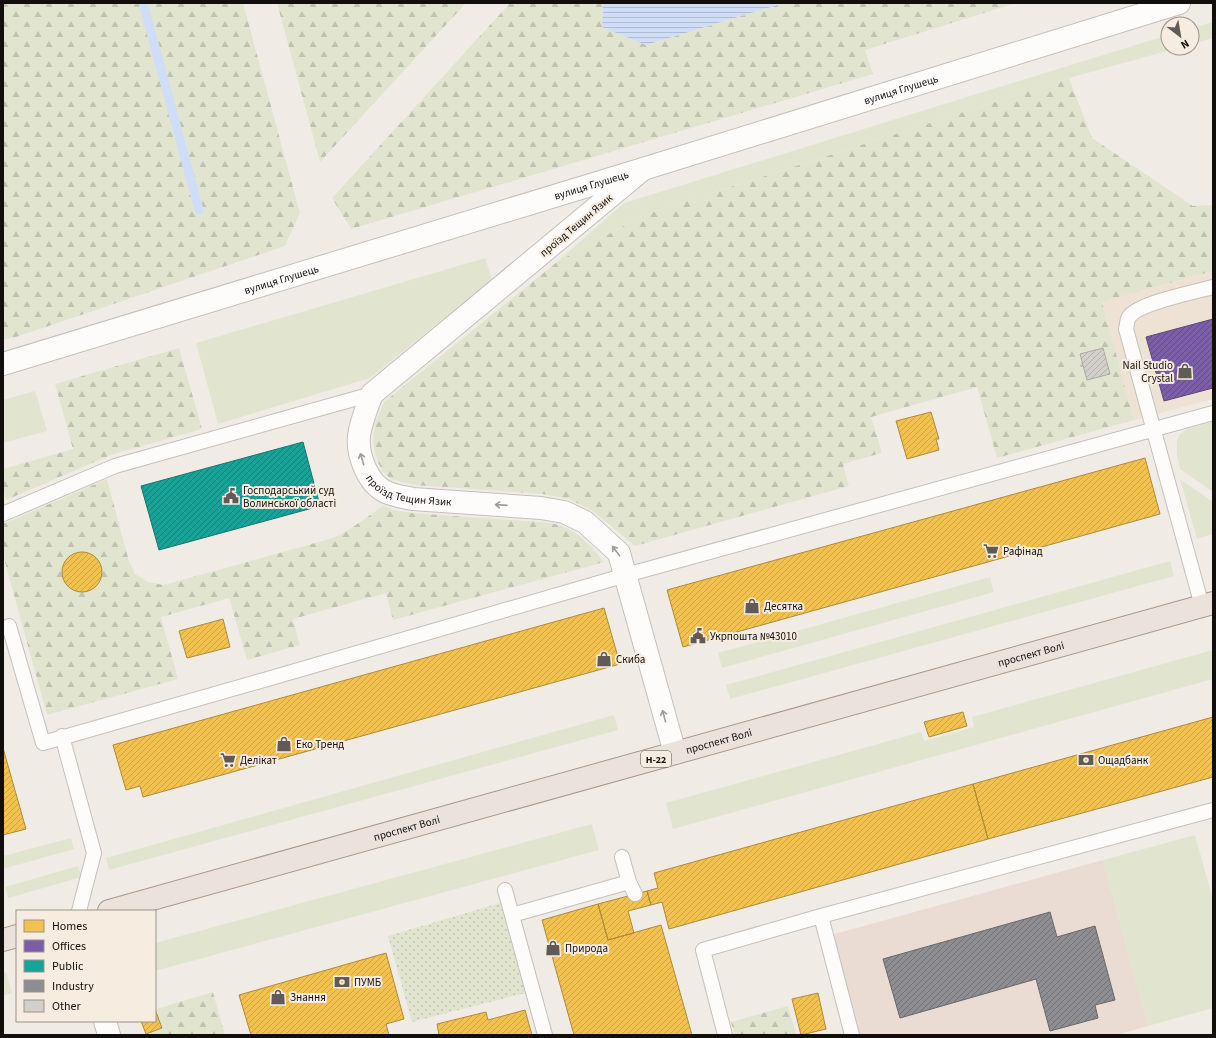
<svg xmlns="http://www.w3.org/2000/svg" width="1216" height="1038" font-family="'Source Sans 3',sans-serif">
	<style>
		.built { fill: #eee2d5 }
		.industrial { fill: #eadbd3 }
		.grass { fill: #e1e5d0 }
		.forest { fill: url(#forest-firs) }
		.park { fill: url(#park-dots) }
		.water { fill: url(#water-rules) }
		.homes { fill: url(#homes-hatch); stroke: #af8b3a }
		.offices { fill: url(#offices-hatch); stroke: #5c4678 }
		.public { fill: url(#public-hatch); stroke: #16766e }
		.industry { fill: url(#industry-hatch); stroke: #68676a }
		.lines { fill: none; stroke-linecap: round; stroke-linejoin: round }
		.stream { stroke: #cfddf7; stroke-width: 9 }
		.building { fill: url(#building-hatch); stroke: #aca8a4 }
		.service-casing { stroke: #c4c0bb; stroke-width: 16 }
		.minor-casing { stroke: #c4c0bb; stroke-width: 24 }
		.tertiary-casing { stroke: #c4c0bb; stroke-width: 24 }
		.primary-casing { stroke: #aa988c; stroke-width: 24 }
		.service { stroke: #fdfcfb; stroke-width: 14 }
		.minor { stroke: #fdfcfb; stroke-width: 22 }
		.tertiary { stroke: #fdfcfb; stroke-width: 22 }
		.primary { stroke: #eae2db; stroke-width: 22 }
		.oneway { stroke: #9f9d9b }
		.labels { text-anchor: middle; stroke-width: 4; stroke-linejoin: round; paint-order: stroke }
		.shield { fill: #f6ece0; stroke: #56514b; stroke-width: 1 }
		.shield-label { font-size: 10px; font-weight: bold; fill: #120e0b }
		.street-label { font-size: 11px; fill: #120e0b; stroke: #f6ece0 }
		.poi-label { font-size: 11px; fill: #120e0b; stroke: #f6ece0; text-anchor: start }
	</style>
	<defs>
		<pattern id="forest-firs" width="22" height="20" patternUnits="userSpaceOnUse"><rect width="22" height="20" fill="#e1e5d0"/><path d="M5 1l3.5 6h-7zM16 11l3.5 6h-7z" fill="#c0c3b1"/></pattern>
		<pattern id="park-dots" width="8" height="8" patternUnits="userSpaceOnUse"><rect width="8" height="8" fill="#e1e5d0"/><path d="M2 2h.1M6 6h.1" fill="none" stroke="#c0c3b1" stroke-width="1.8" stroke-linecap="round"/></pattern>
		<pattern id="water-rules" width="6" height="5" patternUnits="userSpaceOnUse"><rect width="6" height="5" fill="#cfddf7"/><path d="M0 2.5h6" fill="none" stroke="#b1bcd2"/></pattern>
		<pattern id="homes-hatch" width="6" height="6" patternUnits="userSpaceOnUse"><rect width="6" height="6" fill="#f2c14e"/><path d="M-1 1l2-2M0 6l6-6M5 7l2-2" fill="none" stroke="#cea543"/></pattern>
		<pattern id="offices-hatch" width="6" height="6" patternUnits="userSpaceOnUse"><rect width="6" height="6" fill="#7b5ea7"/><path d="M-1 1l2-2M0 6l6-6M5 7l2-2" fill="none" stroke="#634c86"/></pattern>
		<pattern id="public-hatch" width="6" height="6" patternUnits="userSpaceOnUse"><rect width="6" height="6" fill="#17a398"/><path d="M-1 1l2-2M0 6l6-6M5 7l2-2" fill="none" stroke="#13837a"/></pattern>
		<pattern id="industry-hatch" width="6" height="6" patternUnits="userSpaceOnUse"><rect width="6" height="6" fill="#8d8d92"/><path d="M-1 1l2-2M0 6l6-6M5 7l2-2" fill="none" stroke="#727275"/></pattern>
		<pattern id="building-hatch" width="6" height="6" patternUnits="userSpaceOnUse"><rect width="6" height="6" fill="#d3cfca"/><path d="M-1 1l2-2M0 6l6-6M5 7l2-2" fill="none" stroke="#b4b1ac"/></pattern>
	</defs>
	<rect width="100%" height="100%" fill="#f1ebe5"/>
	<path class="built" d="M1213,271V399L1134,420L1102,302Z"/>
	<path class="industrial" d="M1103,860L1148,1026L1116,1035H859L831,935Z"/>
	<path class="grass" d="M1213,22V38L1192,44V28Z
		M1168,35V48H1178L1069,78L644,215L557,262L624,203Z
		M485,258L492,279L370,378L218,424L196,343Z
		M35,391L47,431L3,443V400Z
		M1213,422V492L1180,469L1177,456V441L1180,434L1187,429Z
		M1180,479L1213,502V534L1197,539Z
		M1170,561L1174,576L730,699L726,685Z
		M990,577L994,592L722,668L718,653Z
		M1213,650V679L673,829L666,803L921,732L924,741L974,727L972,717Z
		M614,715L618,730L109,870L106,858Z
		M592,824L599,850L155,971V943Z
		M1195,835L1213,900V1008L1148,1026L1103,860Z
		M71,838L74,849L3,869V856Z
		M78,866L82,877L8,898L5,887Z
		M6,972L12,993L3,996V973Z"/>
	<path class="forest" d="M3,3H243L300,213L285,246L19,336L3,340Z
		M277,3H466L320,162Z
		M510,3H603L602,27L646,45L784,3H1016L865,50L873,74L351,229L332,198Z
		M1069,78L1092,138L1193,206L1213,205V271L1102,302L1134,420L997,458L977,387L871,417L882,453L843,464L849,486L635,546L593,511L569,499L543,494L415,485L391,479L383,472L378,462L374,449L373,437L376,421L384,402L557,262L644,215Z
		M179,348L202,429L111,455L6,500L3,489V469L73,449L55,384Z
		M107,479L129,561L135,574L148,582L164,585L333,538L350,529L383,506L394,510L412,513L540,522C546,523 552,523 558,525C578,530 592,547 604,562L393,620L386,593L293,619L300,645L247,660L229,598L161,617L178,679L47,715L3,555V524Z
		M213,992L225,1035H146L163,1028L156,1009Z
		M788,1006L796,1035H735L731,1022Z"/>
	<path class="park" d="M500,903L526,993L412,1022L388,936Z"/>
	<path class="water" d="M603,3H784L646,45L602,27Z"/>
	<path class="homes" d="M931,412L939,439H936L939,450L907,459L896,421Z
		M1145,458L1160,514L683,647L667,590Z
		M62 572a20 20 0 1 1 40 0a20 20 0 1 1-40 0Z
		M604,608L620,664L143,797L140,786L126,790L113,745Z
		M223,619L230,647L187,658L179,631Z
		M963,712L967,726L929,737L924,722Z
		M1213,717V777L988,839L973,784Z
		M3,748L26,829L3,835Z
		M973,784L988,839L669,929L662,902L651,905L647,891L658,888L654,873Z
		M647,891L651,905L628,911L634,933L608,940L598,904Z
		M598,904L608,940L661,925L692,1035H574L542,920Z
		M386,953L404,1019L386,1024L389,1035H251L239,995Z
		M818,993L826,1029L801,1035L792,999Z
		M155,1009L162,1028L146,1034L141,1021H155Z
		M525,1010L532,1035H439L437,1024L486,1012L488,1020Z"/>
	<path class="offices" d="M1213,319V388L1164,401L1146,337Z"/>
	<path class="public" d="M303,442L320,506L159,550L141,486Z"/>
	<path class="industry" d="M1050,912L1057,937L1095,926L1115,1000L1095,1005L1098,1018L1050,1031L1036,979L900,1018L883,959Z"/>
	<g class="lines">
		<path class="stream" d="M143,3L199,210"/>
	</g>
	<path class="building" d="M1103,348L1110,374L1087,380L1080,354Z"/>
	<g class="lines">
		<defs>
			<path id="service" d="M3,514L115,466L372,394
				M1202,606L1126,329C1127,325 1127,320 1129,317C1138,303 1195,292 1213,287
				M9,626L43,743L271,678L626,575L1213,413
				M62,736L94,853L79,911
				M622,857L629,882L635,894
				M505,890L545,1035
				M512,915L629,882
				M821,916L852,1035
				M725,1035L703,950L821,916L1213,810"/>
			<g id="minor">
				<path id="s1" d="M643,169L372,394C367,407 361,421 359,436C357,455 368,484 386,492C395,496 404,497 413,499L541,508L564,512L585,522L619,553L675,753"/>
			</g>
			<g id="tertiary">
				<path id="s2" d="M3,364L643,169L1179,3"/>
				<path d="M105,1021L109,1035"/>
			</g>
			<g id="primary">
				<path id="s3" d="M109,911L1213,603"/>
				<path d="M3,940L17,936"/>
			</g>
		</defs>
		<use href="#service" class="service-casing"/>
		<use href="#minor" class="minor-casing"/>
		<use href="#tertiary" class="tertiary-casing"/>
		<use href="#primary" class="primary-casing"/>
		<use href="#service" class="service"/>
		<use href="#minor" class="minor"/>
		<use href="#tertiary" class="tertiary"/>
		<use href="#primary" class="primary"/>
	</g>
	<defs><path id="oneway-shaft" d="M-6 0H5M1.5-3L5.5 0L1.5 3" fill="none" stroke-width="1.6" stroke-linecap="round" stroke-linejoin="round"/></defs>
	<g class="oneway">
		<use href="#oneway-shaft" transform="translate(362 459) rotate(-107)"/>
		<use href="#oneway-shaft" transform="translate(501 505) rotate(-176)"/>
		<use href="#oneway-shaft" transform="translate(616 551) rotate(-127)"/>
		<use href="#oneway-shaft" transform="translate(664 716) rotate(-105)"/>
	</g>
	<defs>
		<symbol id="shop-bare" viewBox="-9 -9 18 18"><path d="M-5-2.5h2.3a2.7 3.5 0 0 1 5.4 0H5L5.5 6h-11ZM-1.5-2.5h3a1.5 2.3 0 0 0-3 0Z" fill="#605b57" stroke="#f6ece0" stroke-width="2.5" paint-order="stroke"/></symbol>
		<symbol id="civic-bare" viewBox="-9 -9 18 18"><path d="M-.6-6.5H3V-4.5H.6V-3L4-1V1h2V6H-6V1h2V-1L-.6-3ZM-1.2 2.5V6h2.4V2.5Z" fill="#605b57" stroke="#f6ece0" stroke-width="2.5" paint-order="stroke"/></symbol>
		<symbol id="supermarket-bare" viewBox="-9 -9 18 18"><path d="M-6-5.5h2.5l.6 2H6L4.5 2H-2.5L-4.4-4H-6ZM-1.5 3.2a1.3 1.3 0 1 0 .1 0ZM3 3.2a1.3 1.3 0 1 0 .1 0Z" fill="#605b57" stroke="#f6ece0" stroke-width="2.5" paint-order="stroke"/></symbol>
		<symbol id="bank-bare" viewBox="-9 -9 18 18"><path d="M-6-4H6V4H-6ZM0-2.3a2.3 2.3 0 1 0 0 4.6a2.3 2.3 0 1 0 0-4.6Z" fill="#605b57" stroke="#f6ece0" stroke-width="2.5" paint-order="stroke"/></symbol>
	</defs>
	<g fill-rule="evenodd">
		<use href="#shop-bare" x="1174" y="360" width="22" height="22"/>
		<use href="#civic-bare" x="220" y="485" width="22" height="22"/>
		<use href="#supermarket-bare" x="980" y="540" width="22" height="22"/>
		<use href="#shop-bare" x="741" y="595" width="22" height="22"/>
		<use href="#civic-bare" x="687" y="625" width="22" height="22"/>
		<use href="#shop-bare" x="593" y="648" width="22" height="22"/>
		<use href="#shop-bare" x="273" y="733" width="22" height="22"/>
		<use href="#supermarket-bare" x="217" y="749" width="22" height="22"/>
		<use href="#bank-bare" x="1075" y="749" width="22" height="22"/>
		<use href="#shop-bare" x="542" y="937" width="22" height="22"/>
		<use href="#bank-bare" x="331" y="971" width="22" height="22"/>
		<use href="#shop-bare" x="267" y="986" width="22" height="22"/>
	</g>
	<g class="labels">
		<rect class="shield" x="641" y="751" width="30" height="16" rx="3"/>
		<g class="shield-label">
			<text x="656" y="763">Н-22</text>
		</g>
		<g class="street-label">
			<text dy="4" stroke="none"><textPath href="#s2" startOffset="939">вулиця Глушець</textPath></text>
			<text dy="4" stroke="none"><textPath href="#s2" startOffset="615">вулиця Глушець</textPath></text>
			<text transform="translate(576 225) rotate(-40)" y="4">проїзд Тещин Язик</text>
			<text dy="4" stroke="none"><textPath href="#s2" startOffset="291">вулиця Глушець</textPath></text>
			<text dy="4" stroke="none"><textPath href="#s1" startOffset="483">проїзд Тещин Язик</textPath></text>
			<text dy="4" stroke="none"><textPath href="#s3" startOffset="957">проспект Волі</textPath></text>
			<text dy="4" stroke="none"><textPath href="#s3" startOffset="633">проспект Волі</textPath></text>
			<text dy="4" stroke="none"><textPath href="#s3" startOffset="309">проспект Волі</textPath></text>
		</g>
		<g class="poi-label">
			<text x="1173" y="369" text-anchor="end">Nail Studio<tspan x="1173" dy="13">Crystal</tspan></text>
			<text x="243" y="494">Господарський суд<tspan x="243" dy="13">Волинської області</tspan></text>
			<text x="1003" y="555">Рафінад</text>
			<text x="764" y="610">Десятка</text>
			<text x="710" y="640">Укрпошта №43010</text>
			<text x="616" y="663">Скиба</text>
			<text x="296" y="748">Еко Тренд</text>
			<text x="240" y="764">Делікат</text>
			<text x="1098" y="764">Ощадбанк</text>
			<text x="565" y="952">Природа</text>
			<text x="354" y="986">ПУМБ</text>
			<text x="290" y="1001">Знання</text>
		</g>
	</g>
	<rect width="1216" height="1038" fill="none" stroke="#120e0b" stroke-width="8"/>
	<rect x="16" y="910" width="140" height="112" fill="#f6ece0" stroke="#9b938b"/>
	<rect x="24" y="920" width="20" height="12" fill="#f2c14e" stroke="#9b938b"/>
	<text x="52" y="930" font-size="12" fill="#120e0b">Homes</text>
	<rect x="24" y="940" width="20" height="12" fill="#7b5ea7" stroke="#9b938b"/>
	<text x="52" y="950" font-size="12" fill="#120e0b">Offices</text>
	<rect x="24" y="960" width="20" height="12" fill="#17a398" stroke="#9b938b"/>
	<text x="52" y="970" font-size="12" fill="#120e0b">Public</text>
	<rect x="24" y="980" width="20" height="12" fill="#8d8d92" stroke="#9b938b"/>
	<text x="52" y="990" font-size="12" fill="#120e0b">Industry</text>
	<rect x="24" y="1000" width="20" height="12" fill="#d3cfca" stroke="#9b938b"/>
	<text x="52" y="1010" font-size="12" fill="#120e0b">Other</text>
	<g transform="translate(1180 36) rotate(149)"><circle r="19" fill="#f6ece0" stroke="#9b938b"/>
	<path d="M0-3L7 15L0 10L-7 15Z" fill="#605b57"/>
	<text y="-6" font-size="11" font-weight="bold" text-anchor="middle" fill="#120e0b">N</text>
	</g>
</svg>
